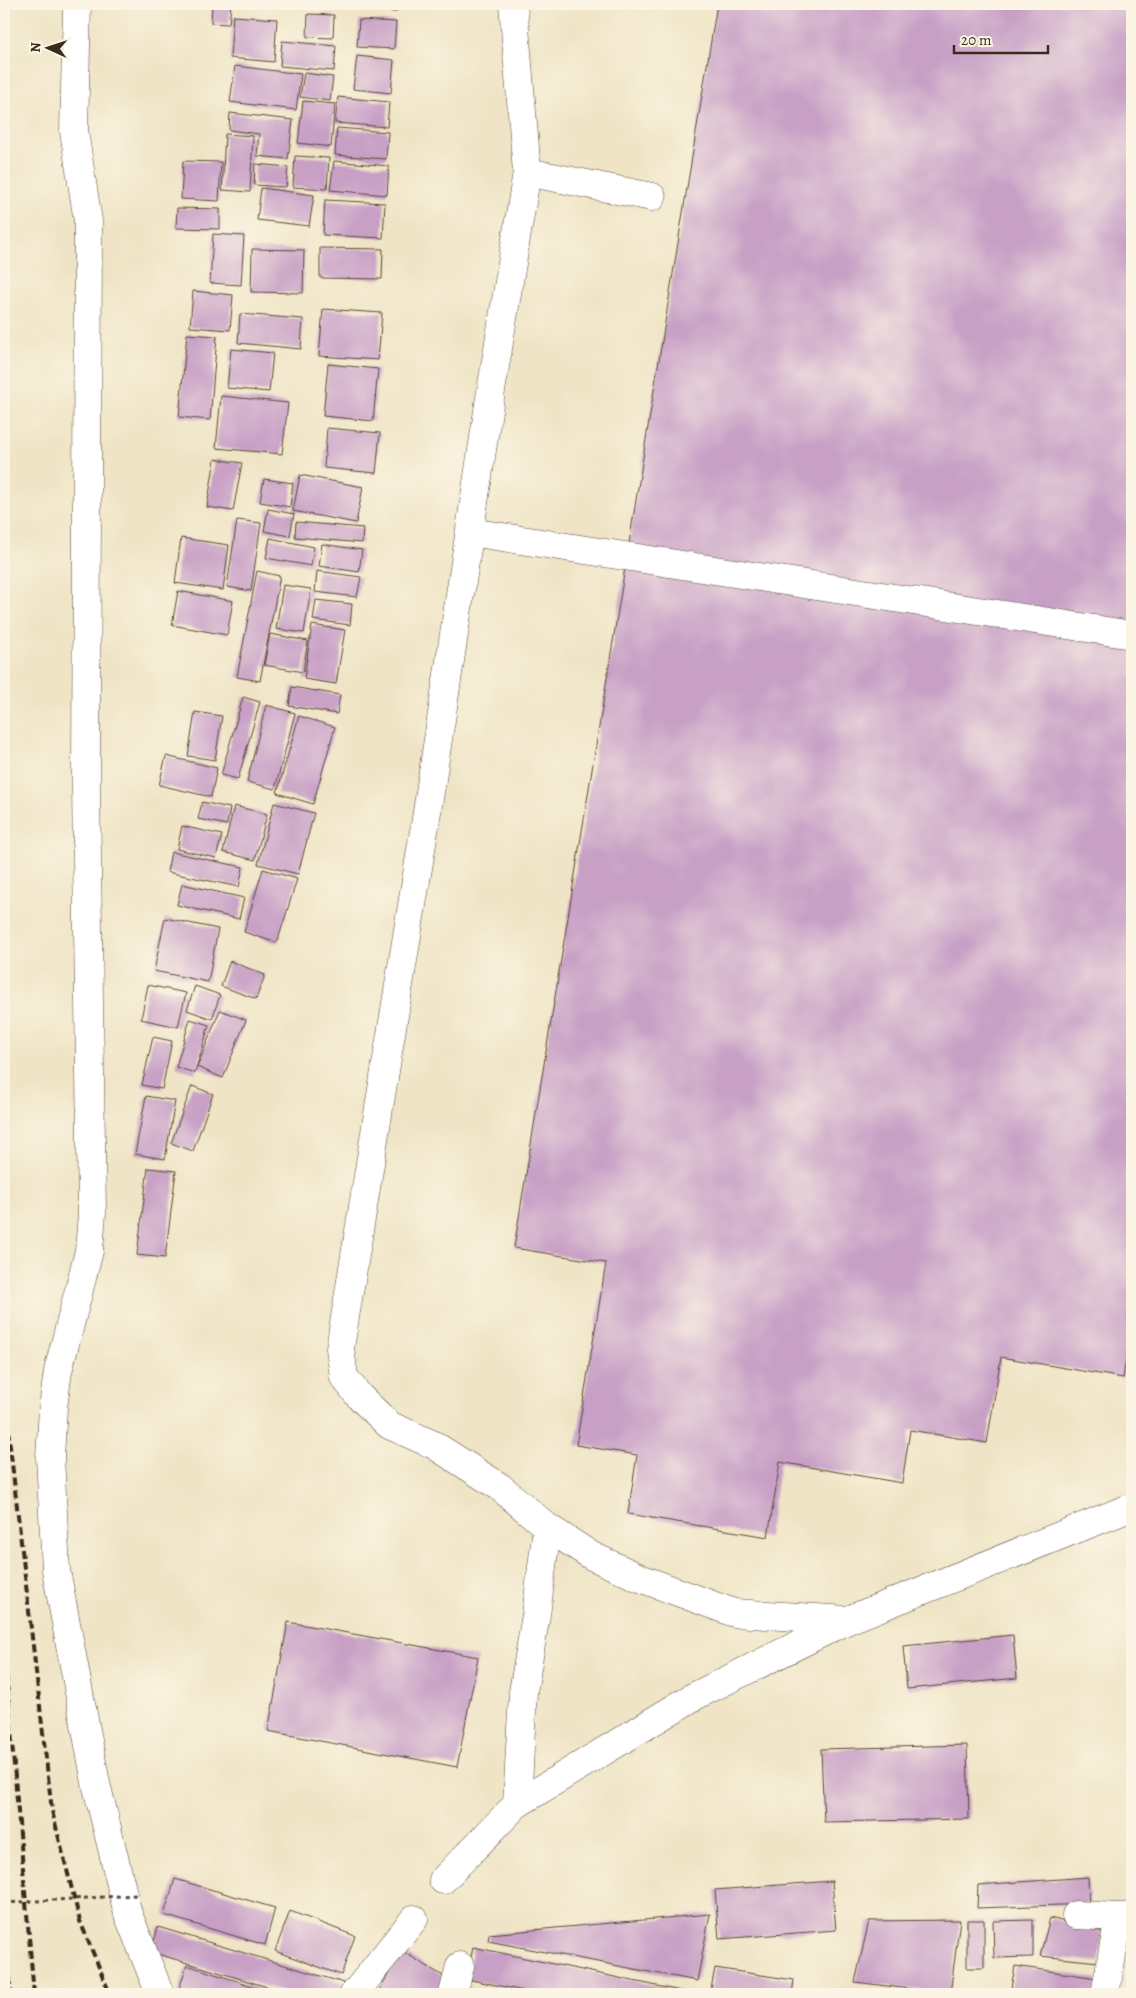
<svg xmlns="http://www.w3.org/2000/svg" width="1136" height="1998" font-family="Alegreya,serif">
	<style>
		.building { fill: #c8a0c6 }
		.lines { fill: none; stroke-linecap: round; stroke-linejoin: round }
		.minor-casing { stroke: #564637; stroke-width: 29 }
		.minor { stroke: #fff; stroke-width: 28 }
		.rail { stroke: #3b2a1e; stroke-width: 4; stroke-dasharray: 8 4; stroke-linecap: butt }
		.path-bridge { stroke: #564637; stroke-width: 3; stroke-dasharray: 4 4; stroke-linecap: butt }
	</style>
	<rect width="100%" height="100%" fill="#fcf5e5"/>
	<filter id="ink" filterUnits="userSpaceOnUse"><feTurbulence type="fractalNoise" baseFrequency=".02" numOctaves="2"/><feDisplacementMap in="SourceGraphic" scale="10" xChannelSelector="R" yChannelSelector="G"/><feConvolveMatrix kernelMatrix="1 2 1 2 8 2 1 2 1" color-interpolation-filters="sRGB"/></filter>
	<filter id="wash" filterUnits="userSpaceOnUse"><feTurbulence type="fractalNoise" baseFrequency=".0096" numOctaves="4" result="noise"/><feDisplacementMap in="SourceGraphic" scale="20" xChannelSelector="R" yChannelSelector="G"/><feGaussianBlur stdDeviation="1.12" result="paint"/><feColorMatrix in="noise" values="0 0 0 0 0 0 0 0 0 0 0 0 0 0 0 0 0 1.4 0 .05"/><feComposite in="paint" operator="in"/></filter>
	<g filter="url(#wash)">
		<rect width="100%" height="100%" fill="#efe4c5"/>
		<g id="blocks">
			<path class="building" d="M212,4H231L229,24L211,23Z
				M359,4H396V12L359,9Z
				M717,4H1132V1324L1123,1378L1001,1357L987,1443L910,1430L902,1483L780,1462L768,1537L628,1514L637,1455L576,1445L606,1263L514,1248Z
				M308,14L334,15L333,38L307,37Z
				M233,16L277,19L274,62L230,58Z
				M359,20L396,22L394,49L357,47Z
				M282,41L336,46L334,71L280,66Z
				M357,56L394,60L391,93L353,89Z
				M235,66L301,74L296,110L230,102Z
				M304,73L333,77L330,101L300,97Z
				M338,97L389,102L387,127L335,123Z
				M303,101L335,104L331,147L298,143Z
				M230,113L293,120L288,159L257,156L259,134L229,130Z
				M337,128L388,132L386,159L335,155Z
				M225,134L253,136L250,192L222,190Z
				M295,156L329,158L327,189L293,187Z
				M183,161L221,162L219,201L181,199Z
				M334,161L389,166L387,195L330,190Z
				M255,164L288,167L286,187L254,185Z
				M261,188L314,195L309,226L257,220Z
				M325,200L385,203L383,238L323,235Z
				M177,208L220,209V229L176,228Z
				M213,234L244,236L241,285L210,283Z
				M320,248L383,249L382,279L320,278Z
				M252,249L304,250L303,293L251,292Z
				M193,291L233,295L230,330L190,327Z
				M323,309L382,313L378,360L319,356Z
				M240,314L303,319L301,349L238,343Z
				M187,334L217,336L210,420L179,417Z
				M231,349L273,353L269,392L227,388Z
				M328,364L378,369L373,421L323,416Z
				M221,396L288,403L282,454L216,448Z
				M327,428L380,433L376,473L324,468Z
				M215,459L242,463L233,511L207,507Z
				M300,475L363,487L356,523L293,511Z
				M264,479L293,483L290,507L260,502Z
				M268,509L294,514L290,536L264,531Z
				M237,520L261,523L251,591L227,587Z
				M296,522L363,528L362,543L295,537Z
				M181,538L229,545L223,590L175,583Z
				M270,538L314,547L311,566L266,558Z
				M322,544L362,550L359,572L319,566Z
				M257,571L280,576L260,681L237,677Z
				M317,571L361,577L357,597L315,592Z
				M283,585L311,589L304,633L276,629Z
				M178,591L233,601L227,635L172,625Z
				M316,600L352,604L350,625L313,620Z
				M312,625L345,630L336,684L304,679Z
				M270,634L308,641L303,672L264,665Z
				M292,687L340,695L337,714L289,706Z
				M243,697L260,702L238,779L221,775Z
				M266,705L295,713L275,789L247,782Z
				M195,712L222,716L215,760L188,756Z
				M299,716L335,727L313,804L277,793Z
				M166,756L217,768L211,797L159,785Z
				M202,802L230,808L227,825L198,819Z
				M274,803L314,813L298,874L258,864Z
				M234,806L267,814L255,860L223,852Z
				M182,826L222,835L216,858L177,849Z
				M171,852L243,867L239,887L167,872Z
				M263,869L297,879L277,943L244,932Z
				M182,884L244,898L239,919L177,905Z
				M165,918L218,929L208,982L154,971Z
				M230,961L265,975L256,999L221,986Z
				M148,985L186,993L178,1027L141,1019Z
				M195,986L220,995L212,1019L187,1010Z
				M220,1010L246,1020L223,1078L197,1067Z
				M190,1019L209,1025L195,1073L176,1067Z
				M153,1037L172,1041L162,1089L142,1085Z
				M192,1086L213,1094L193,1151L171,1143Z
				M146,1096L175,1101L165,1159L135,1154Z
				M148,1168L176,1171L165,1258L137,1255Z
				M288,1622L478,1657L457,1767L268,1731Z
				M1013,1635L1017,1678L907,1689L903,1646Z
				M967,1745L969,1819L824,1822L821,1749Z
				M1088,1877L1089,1904L977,1908L978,1885Z
				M175,1879L275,1908L265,1945L164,1915Z
				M832,1881L836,1930L719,1939L715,1890Z
				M290,1911L355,1936L341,1975L275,1951Z
				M710,1914L697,1981L488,1941L489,1934Z
				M1050,1918L1102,1932L1099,1962L1040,1956Z
				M960,1920L950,1994L855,1982L869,1921Z
				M967,1920H984V1968H967Z
				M1033,1920V1957L994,1958L993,1921Z
				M158,1927L344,1983L340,1994H291L151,1952Z
				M473,1947L690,1993L689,1994H538L467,1979Z
				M402,1951L448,1979L439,1994H377Z
				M187,1965L277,1994H177Z
				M1015,1966L1097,1978L1095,1994H1010Z
				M715,1968L794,1980L792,1994H710Z
				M461,1987L492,1993V1994H460Z"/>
		</g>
	</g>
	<g filter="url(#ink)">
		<use href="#blocks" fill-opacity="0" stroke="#564637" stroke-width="1"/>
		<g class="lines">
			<defs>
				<path id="minor" d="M77,4L74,131L88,221L86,787L92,1213L89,1251L58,1371L53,1408L50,1457L56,1570L96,1783L128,1914L160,1994
					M513,4L527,172L491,391L425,825L340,1348L344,1377L359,1396L389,1425L434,1445L500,1487L547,1527L592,1556L640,1578L734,1613L848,1620
					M527,172L652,197
					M470,532L1132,635
					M517,1804L523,1692L536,1615L547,1527
					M443,1880L517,1804L693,1697L848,1620L1132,1507
					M1076,1915L1119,1917L1132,1916
					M354,1994L414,1919
					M453,1994L460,1966
					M1105,1994L1119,1917"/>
			</defs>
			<use href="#minor" class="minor-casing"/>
			<use href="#minor" class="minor"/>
			<path class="rail" d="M4,1394L52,1811L80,1921L110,1994
				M4,1651L34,1994
				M4,1917L11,1994"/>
			<path class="path-bridge" d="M4,1903L137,1895"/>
		</g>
	</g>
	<rect width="1136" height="1998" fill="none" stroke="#fcf5e5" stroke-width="20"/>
	<g transform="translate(48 48) rotate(273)" stroke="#fcf5e5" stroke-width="4" paint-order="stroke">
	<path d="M0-4L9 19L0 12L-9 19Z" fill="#3b2a1e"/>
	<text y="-8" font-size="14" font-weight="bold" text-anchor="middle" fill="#3b2a1e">N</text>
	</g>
	<path d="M954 45v8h94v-8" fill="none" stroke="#3b2a1e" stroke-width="2.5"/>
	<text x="961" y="45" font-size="15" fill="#3b2a1e" stroke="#fcf5e5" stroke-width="4" paint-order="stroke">20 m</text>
</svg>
